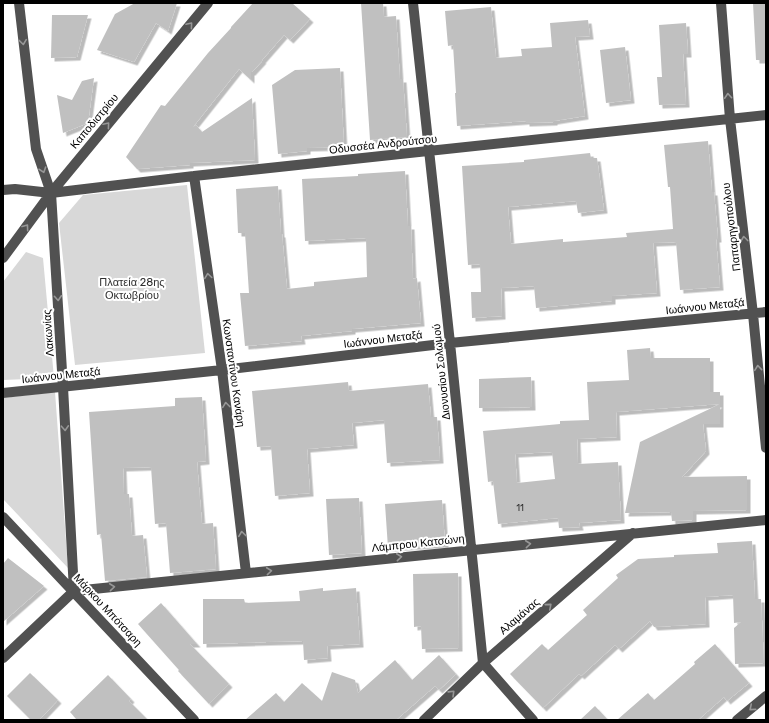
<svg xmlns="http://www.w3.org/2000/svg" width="769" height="723" font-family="Rubik,sans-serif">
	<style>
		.green { fill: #d8d8d8 }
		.building { fill: #c0c0c0; fill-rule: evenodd; filter: url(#shadow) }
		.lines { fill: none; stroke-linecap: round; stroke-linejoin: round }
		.minor { stroke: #515151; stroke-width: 10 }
		.oneway { stroke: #979797 }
		.labels { text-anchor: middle; stroke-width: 4; stroke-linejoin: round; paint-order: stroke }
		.number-label { font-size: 9px; fill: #303030 }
		.street-label { font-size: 11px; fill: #000; stroke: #fff }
		.park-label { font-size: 11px; fill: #2f2f2f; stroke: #fff }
	</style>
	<defs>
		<filter id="shadow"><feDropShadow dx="3.5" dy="3.5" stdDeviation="0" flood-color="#0004"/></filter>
	</defs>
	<rect width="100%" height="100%" fill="#fff"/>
	<path class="green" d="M187,185L205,353L75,365L59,223L83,195Z
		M26,252L43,258L54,378L3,380V282Z
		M55,392L68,568L3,499V398Z"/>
	<path class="building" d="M135,3H177L168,31L156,23L134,62L97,50L115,14Z
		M253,3H292L310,19L290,40L284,35L262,60H263L252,72H251V80L239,69L193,127L196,125L202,132L252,98L255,160L190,163V165L137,169L126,157L161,105L165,106L208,53L231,28V27Z
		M361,3H383L384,17L396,16L400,79H403L407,137L370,140Z
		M753,3H766V60H756Z
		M491,7L496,58L522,56L521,49L552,47L550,23L588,20L590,36L575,37L585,116L554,121V122L526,123V121L457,126L455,93H456L453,45L448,46L445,11Z
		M52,15H88L77,57L51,58Z
		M686,23L688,54H683L686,104L659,105L657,77H662L659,25Z
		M625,47L631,100L606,103L600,50Z
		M340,68L344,147L307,148V151L278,154L272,85L295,70Z
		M94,78L88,123L63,133L57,95L72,100L82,81Z
		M708,141L712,192H714L718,239H716L720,287L680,290L676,242L653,243L657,293L612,296V301L536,308L534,286L501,288L502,316L472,318L471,292H481L480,264L468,265L462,166L524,162V160L590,153L591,158H597L604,210L578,213L576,201L508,207L511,244L563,239V242L627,237L626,233L673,229L670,187H668L664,145Z
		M405,171L408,226H411L413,279L417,278L421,323L352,329V331L301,336L302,341L245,346L240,293H249L245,233H238L236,189L278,186L281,234H282L287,289L314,286V282L367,277L366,238L305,241L302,179L358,176V174Z
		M650,348L651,358H710V392H720V424H703L706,451L682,477L747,476V510L693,511V520L672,521L671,512L625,513L640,442L720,404L616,412L617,437L577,439L578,464L618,462L621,520L579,523L580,527L559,528L558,518L498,524L493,481L488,482L483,431L560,424V421L589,420L587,382L629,380L627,350ZM552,452L555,479L517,483L515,454Z
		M531,377L532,407L479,408V379Z
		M348,382L349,391L428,384L431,417H437L440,460L387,463L384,420L352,423L354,445L307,449L310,493L275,496L271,446L257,447L252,391Z
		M202,397L206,461L197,462L202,524L213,523L216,569L170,573L166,523L155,524L151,467L123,468L124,494H129L132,536L143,535L147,577L105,581L101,534L97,535L89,412L175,406V398Z
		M359,498L362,553L329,555L326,499Z
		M442,500L445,544L388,548L385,504Z
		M752,541L755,599H761L764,663L735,664L734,628L741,622L734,623L733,595L705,597L706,624L654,627L650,621L619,649L615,645L581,676L579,674L543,708L510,674L542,644L548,650L587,615L583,610L618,578L616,575L638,559L674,557V555L718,553L717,543Z
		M8,558L44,586L3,622V564Z
		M458,573L459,648L422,649L421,626L414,627L413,574Z
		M323,588V591L356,588L360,644L327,646L328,658L304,660L303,641L203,644V599H244L245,603L300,601L299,591Z
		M161,603L197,644H190L229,684L209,704L178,671L179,670L138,624Z
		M715,644L749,683L727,701L724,697L698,720H617L648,693L654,700L695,664L694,662Z
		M439,655L456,674L439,690L435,686L396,720H245L276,693L284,702L302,683L322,701L332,672L355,680L358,693L395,660L412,680Z
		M30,673L58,700L39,720H31L7,696Z
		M108,675L131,699L129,701L148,720H77L70,712Z
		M595,706L608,720H580Z"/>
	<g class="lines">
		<path class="minor" d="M413,3L450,343L483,663L533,720
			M721,3L730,119L753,314L766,448
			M194,176L222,370L246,573
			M3,190L15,189L51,193L194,176L766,115
			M3,258L51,193L208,3
			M3,393L222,370L450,343L766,312
			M3,517L194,720
			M74,591L766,520
			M3,658L74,591L63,387L51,193L36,149L19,3
			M424,720L483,663L633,533
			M737,720L766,696"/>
	</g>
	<defs><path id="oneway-chevron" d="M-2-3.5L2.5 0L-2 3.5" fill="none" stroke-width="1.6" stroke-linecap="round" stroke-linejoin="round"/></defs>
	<g class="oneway">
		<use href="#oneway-chevron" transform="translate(190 25) rotate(-50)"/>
		<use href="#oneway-chevron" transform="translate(23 42) rotate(83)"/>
		<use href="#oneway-chevron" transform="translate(728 96) rotate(-94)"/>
		<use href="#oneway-chevron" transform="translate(107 125) rotate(-50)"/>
		<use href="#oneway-chevron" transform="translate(43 170) rotate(71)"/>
		<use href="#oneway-chevron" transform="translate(26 227) rotate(-54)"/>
		<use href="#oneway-chevron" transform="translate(744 239) rotate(-97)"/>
		<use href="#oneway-chevron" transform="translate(208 276) rotate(-98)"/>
		<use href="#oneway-chevron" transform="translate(58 298) rotate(86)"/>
		<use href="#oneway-chevron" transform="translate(758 368) rotate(-96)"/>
		<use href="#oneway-chevron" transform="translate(226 405) rotate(-97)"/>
		<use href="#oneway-chevron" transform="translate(65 428) rotate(87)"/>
		<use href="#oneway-chevron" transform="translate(242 534) rotate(-97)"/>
		<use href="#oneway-chevron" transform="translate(528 544) rotate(-6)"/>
		<use href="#oneway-chevron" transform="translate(399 557) rotate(-6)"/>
		<use href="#oneway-chevron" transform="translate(269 571) rotate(-6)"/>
		<use href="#oneway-chevron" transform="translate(112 587) rotate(-6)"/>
		<use href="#oneway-chevron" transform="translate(549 606) rotate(-41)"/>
		<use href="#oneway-chevron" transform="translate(452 693) rotate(-44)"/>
		<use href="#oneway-chevron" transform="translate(752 708) rotate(140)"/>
	</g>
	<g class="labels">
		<g class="number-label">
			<text x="520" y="511">11</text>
		</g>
		<g class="street-label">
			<text transform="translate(94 121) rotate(-50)" y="4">Καποδιστρίου</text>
			<text transform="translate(383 144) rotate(-6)" y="4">Οδυσσέα Ανδρούτσου</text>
			<text transform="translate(731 227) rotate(-97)" y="4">Παπαρηγοπούλου</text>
			<text transform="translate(705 306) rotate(-6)" y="4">Ιωάννου Μεταξά</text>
			<text transform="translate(48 333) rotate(-94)" y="4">Λακωνίας</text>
			<text transform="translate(383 339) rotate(-7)" y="4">Ιωάννου Μεταξά</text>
			<text transform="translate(441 372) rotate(-96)" y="4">Διονυσίου Σολωμού</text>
			<text transform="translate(234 373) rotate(82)" y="4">Κωνσταντίνου Κανάρη</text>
			<text transform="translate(61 375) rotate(-6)" y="4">Ιωάννου Μεταξά</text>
			<text transform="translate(418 543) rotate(-6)" y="4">Λάμπρου Κατσώνη</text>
			<text transform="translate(108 610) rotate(47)" y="4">Μάρκου Μπότσαρη</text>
			<text transform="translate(519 616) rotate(-41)" y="4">Αλαμάνας</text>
		</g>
		<g class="park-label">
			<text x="132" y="286">Πλατεία 28ης<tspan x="132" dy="13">Οκτωβρίου</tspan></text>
		</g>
	</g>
	<rect width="769" height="723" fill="none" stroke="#000000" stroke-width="8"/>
</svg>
